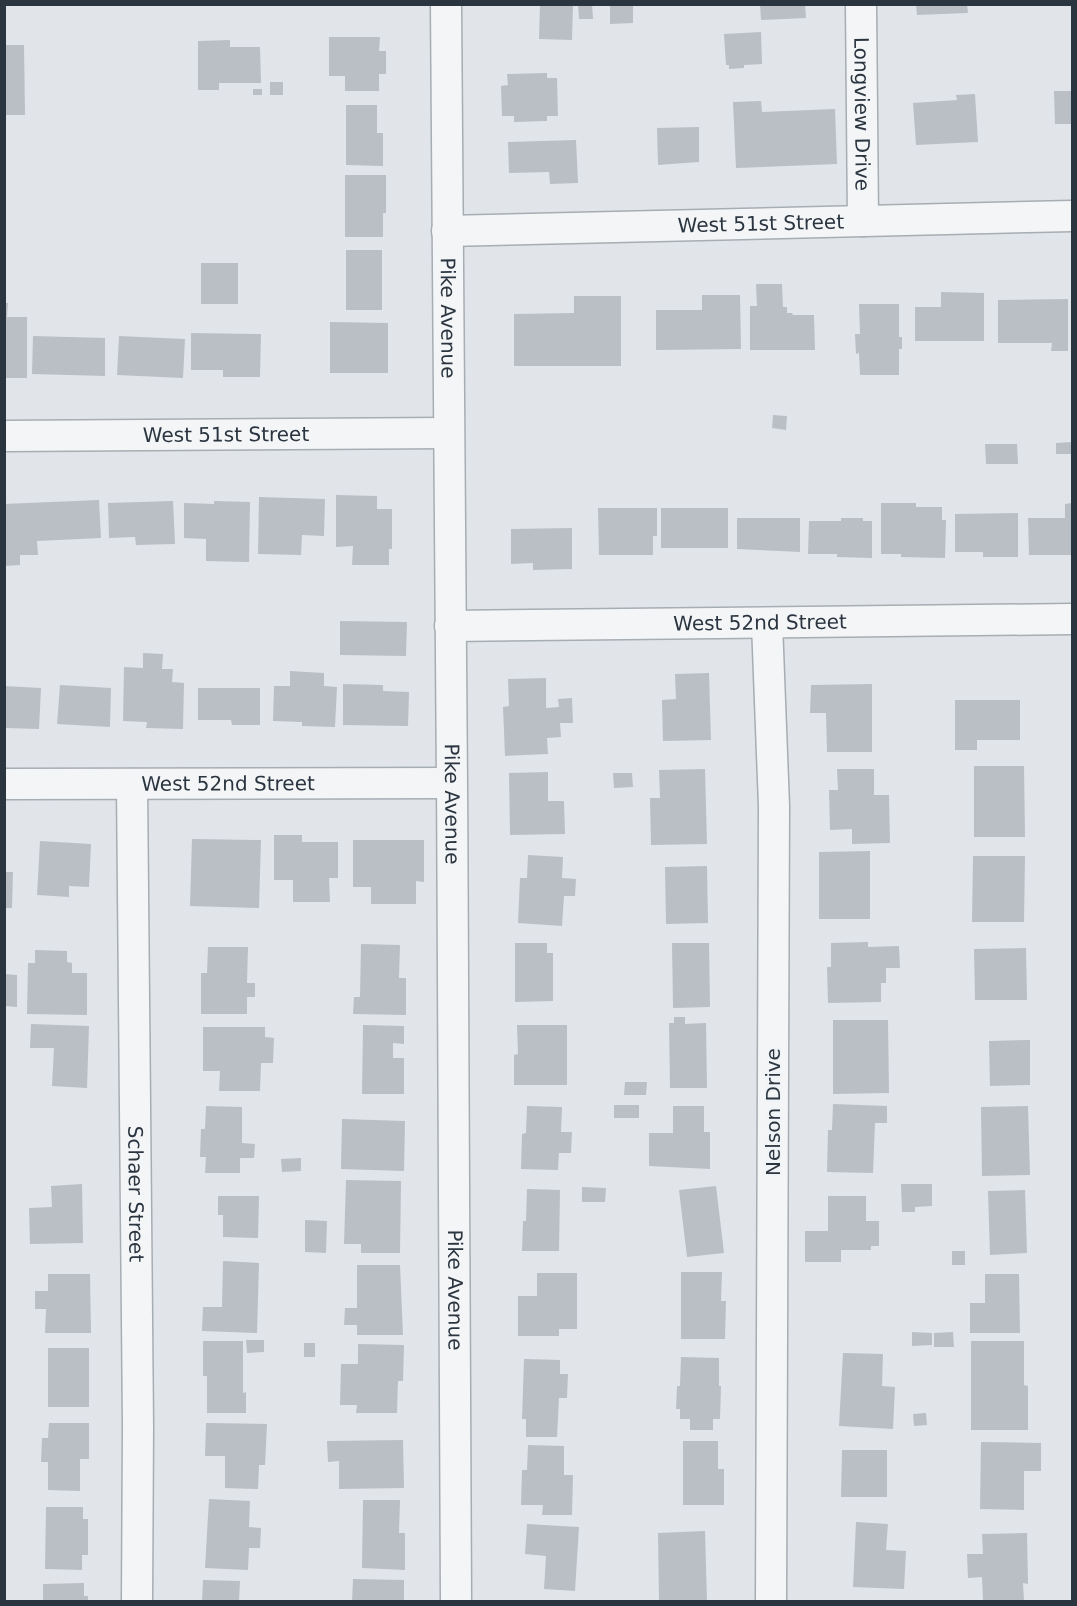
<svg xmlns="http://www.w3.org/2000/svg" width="1077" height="1606" font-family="'DejaVu Sans',sans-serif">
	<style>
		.building { fill: #b9bfc5 }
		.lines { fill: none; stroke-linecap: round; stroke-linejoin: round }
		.minor-casing { stroke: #a6adb3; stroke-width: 33 }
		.minor { stroke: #f4f5f7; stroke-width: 30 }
		.labels { text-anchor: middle; stroke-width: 4.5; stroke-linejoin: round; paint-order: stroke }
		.street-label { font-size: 20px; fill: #2a3540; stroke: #f0f4f6 }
	</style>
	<rect width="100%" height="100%" fill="#e1e5e9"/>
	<path class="building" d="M540,4H573L572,40L539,39Z
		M578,4H592L593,19H579Z
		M610,4H633V23L610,24Z
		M760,4H805L806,18L761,20Z
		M916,4H967L968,13L917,15Z
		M761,32L762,64L744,65V68L729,69V65H726L724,34Z
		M329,37H380L379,51H386V74H379V91H345V76H329Z
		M230,40V47H260L261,83H219V90H198V41Z
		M4,45H24L25,115H4Z
		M547,73V78H557L558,116H547V121L514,122V116H502L501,86L508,85L507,74Z
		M270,82H283V95H270Z
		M253,89H262V95H253Z
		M1054,91H1072V124H1055Z
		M975,94L978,142L916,145L913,103L957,100L956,95Z
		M761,101L762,112L835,109L837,164L736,168L733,102Z
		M346,105H377V133H383V166L346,165Z
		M699,127V162L658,165L657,128Z
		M576,140L578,183L550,184L549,172L509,173L508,142Z
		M345,175H386V213H383V237H345Z
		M346,250H382V310H346Z
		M201,263H238V304H201Z
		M756,284H782L783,307H787V313H792L793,315H814L815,350H750V306H757Z
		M941,292L984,293V341H915V307H941Z
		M702,295H740L741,349L656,350V310H702Z
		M574,296H621V366H514V314L574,313Z
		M1068,299V351H1051L1052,343H998V300Z
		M4,303H8L7,317H27V378H4Z
		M859,304H899V337H902V349H899V375H860L859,353L856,354L855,334H860Z
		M330,322L388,323V373H330Z
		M191,333L261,334L260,377H223V370H191Z
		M33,336L105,338V376L32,374Z
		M119,336L185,339L183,378L117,375Z
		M773,415L787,416L786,430L772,428Z
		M1072,442V454H1056V443Z
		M985,444H1017L1018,464H986Z
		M336,495L377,496V509H392V549H389V565H352L353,546L336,547Z
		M259,497L325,499L324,536L302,535L301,555L258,554Z
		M99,500L101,538L37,541L38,555H20V565L4,566V504Z
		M173,501L175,544L136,545L135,537L109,538L108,503Z
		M214,501L250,502L249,562L206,561V539L184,538V503L214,504Z
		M881,503H916V507H942V520H946L945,558L901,557V554H881Z
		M1072,503V555H1029L1028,518H1065V504Z
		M598,508H657V536H653V555H599Z
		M661,508H728V548H661Z
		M1018,513V557H983V552H955V514Z
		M737,518H800V552L737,549Z
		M841,518H863V521H872V558L837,557V554H808L809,521H841Z
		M572,528V569L533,570V563L511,564V529Z
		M340,621L407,622L406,656L340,655Z
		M143,653L163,654L162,669H173L172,682L184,683L183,729L146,728L147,722L123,721L124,667L143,668Z
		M290,671L324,673V686L337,687L335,727L302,726V722L273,721L274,686H290Z
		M709,673L711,740L663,741L662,700L676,699L675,674Z
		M546,678V708L559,707L558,699L572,698L573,723H560L561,737L547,738L548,754L505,756L503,707L509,706L508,679Z
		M343,684L383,685V691L409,692L408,726L343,725Z
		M872,684V752H827L826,713H810L811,685Z
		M60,685L111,688L110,727L57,724Z
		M4,686L41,688L39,729L6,728Z
		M198,688H260V725H232L231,720H198Z
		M955,700H1020V740H977V750H955Z
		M974,766H1024L1025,837H974Z
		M705,769L707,844L651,845L650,798H660L659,770Z
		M837,769H874V795H889L890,843L852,844V829L830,830L829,790H838Z
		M548,772V801H564L565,834L510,835L509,773Z
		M613,773H632L633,787L614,788Z
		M274,835H302V842H338V878H329L330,902H293V880H274Z
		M192,839L261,840L259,908L190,906Z
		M353,840H424V882L416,881V904H371V887H353Z
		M40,841L91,844L89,887L69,886V897L37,895Z
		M870,851V919H819V852Z
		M528,855L563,857L562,878L576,879L575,896H564L562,926L518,923L520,878H527Z
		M973,856H1025L1024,922H972Z
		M707,866L708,923L666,924L665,867Z
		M4,872H13L12,908H4Z
		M868,942V947L899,946L900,968H886V983H881V1002L828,1003L827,967H831V943Z
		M515,943H547V953H553V1001L515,1002Z
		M672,943H709L710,1007L673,1008Z
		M361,944L400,945L399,978H406V1015L353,1014L354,997H360Z
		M208,947H248L247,983H255V997H247V1014H201V973H207Z
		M1026,948L1027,1000H975L974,949Z
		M35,950L67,951V962L72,963V973H87V1015L27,1014L28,963H35Z
		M4,974L17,975V1007L4,1006Z
		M674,1017H685V1024L706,1023L707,1088H670L669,1023H674Z
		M833,1020H888L889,1093L833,1094Z
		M31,1024L89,1026L87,1088L52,1086L54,1048H30Z
		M363,1025L404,1026V1044L393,1043V1058H404V1094H362Z
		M517,1025H567V1085H514V1055L518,1054Z
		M203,1027H265V1037L274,1038L273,1063H261L260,1091H219L220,1071H203Z
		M1030,1040V1085L990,1086L989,1041Z
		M625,1082H647L646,1095H624Z
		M833,1104L887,1106V1123H875L873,1173L827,1172L828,1130H832Z
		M614,1105H639V1118H614Z
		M206,1106L242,1107V1143L255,1144L254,1158H240V1173H205L206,1157H200L201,1129H205Z
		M527,1106L562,1107L561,1132H572L571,1153H559L558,1170L521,1169L522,1134L526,1133Z
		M673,1106H704V1132H710V1169L649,1166V1133H673Z
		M1028,1106L1030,1175L982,1176L981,1107Z
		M342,1119L405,1121L404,1171L341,1169Z
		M301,1158V1171L282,1172L281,1159Z
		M346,1180L401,1181L400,1253H361V1244H344Z
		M82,1184L83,1243L30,1244L29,1208L52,1207L51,1186Z
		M901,1184H932V1206L915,1207V1212H902Z
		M716,1186L724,1253L687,1257L679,1190Z
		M582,1187L606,1188L605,1202H582Z
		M527,1189L560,1190L559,1251H522L523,1221H526Z
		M1025,1190L1027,1253L990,1255L988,1191Z
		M218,1196H259L258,1238L223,1237V1215H218Z
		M828,1196H866V1221H879V1246H871V1250H841V1262H805V1231H828Z
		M305,1220L327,1221L326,1253L305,1252Z
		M952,1251H965V1265H952Z
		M223,1261L259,1263L257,1333L202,1331L203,1307H222Z
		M357,1265H400L403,1335H357V1325H344L345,1308H357Z
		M681,1272H722L721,1301H726L725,1339H681Z
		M537,1273H577V1329H559V1336H518V1296H537Z
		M48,1274H90L91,1333H45L46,1309H35V1291H48Z
		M985,1274H1019L1020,1333H970V1303H985Z
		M912,1332L932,1333V1345L912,1346Z
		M953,1332L954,1347H934V1333Z
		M246,1340H264V1352L247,1353Z
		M203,1341H243V1393L246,1392V1413H207V1376H203Z
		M971,1341H1024V1385L1028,1386V1430H971Z
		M304,1343H315V1357H304Z
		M358,1344L404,1345L403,1381H398L397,1413H356L357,1405H340L341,1364H358Z
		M48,1348H89V1407H48Z
		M843,1353L883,1354L882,1386L895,1387L893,1429L839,1426Z
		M681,1357L719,1358V1386H721L720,1419H713V1430H690V1419H680V1409H676L677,1386H680Z
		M524,1359L560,1360V1374H568L567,1398H559L557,1437H526V1419H522Z
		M926,1413L927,1425L914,1426L913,1414Z
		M49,1423H89V1459H80V1491L48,1490V1462H41L42,1438H48Z
		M206,1423L267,1424L265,1465H259L258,1489L225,1488V1456H205Z
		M403,1440L404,1488L339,1489V1461L328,1462L327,1441Z
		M683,1441H718V1469H724V1505H683Z
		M981,1442L1041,1443V1471H1024V1510L980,1509Z
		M528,1445L564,1446V1475H573L572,1515H542L543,1505H521L522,1470H527Z
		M842,1450H887V1497H841Z
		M209,1499L250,1501L249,1527L261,1528L260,1548H249L248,1570L205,1568Z
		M363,1500H400L399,1533H405V1570L362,1568Z
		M46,1507H83V1519H88V1555H82V1570L45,1569Z
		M856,1522L888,1524L886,1550L906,1551L904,1589L853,1587Z
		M527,1524L579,1527L575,1591L544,1589L546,1556L525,1554Z
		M705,1531L707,1602H659L658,1533Z
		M1027,1533L1028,1584L1023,1583L1024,1601H983L982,1577L968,1578L967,1554H983L982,1534Z
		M353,1579L404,1580V1602H352Z
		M203,1580L240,1581L239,1602H202Z
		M84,1583V1596H88V1602H43V1584Z"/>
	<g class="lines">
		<defs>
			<g id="minor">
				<path id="s1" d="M446,4C449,537 456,1069 456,1602"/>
				<path id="s2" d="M861,4L863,221"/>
				<path id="s3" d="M447,231L1072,216"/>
				<path id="s4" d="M4,436L448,433"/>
				<path d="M767,623L774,806L771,1602"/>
				<path id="s5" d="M450,626L1072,619"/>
				<path id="s6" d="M4,784L451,783"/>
				<path id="s7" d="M132,784L138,1427L137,1602"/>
			</g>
		</defs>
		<use href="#minor" class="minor-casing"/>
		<use href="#minor" class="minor"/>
	</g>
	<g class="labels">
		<g class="street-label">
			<text dy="7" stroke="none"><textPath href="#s2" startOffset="110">Longview Drive</textPath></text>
			<text dy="7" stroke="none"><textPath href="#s3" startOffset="314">West 51st Street</textPath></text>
			<text dy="7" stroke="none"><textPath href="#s1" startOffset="314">Pike Avenue</textPath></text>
			<text dy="7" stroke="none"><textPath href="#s4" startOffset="222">West 51st Street</textPath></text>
			<text dy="7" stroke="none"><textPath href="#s5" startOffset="310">West 52nd Street</textPath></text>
			<text dy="7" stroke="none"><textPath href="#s6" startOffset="224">West 52nd Street</textPath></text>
			<text dy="7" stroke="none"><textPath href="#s1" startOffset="800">Pike Avenue</textPath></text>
			<text transform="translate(773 1112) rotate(-90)" y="7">Nelson Drive</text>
			<text dy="7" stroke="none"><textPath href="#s7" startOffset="410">Schaer Street</textPath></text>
			<text dy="7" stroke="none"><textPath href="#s1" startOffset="1286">Pike Avenue</textPath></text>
		</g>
	</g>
	<rect width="1077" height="1606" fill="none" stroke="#2a3540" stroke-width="12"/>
</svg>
